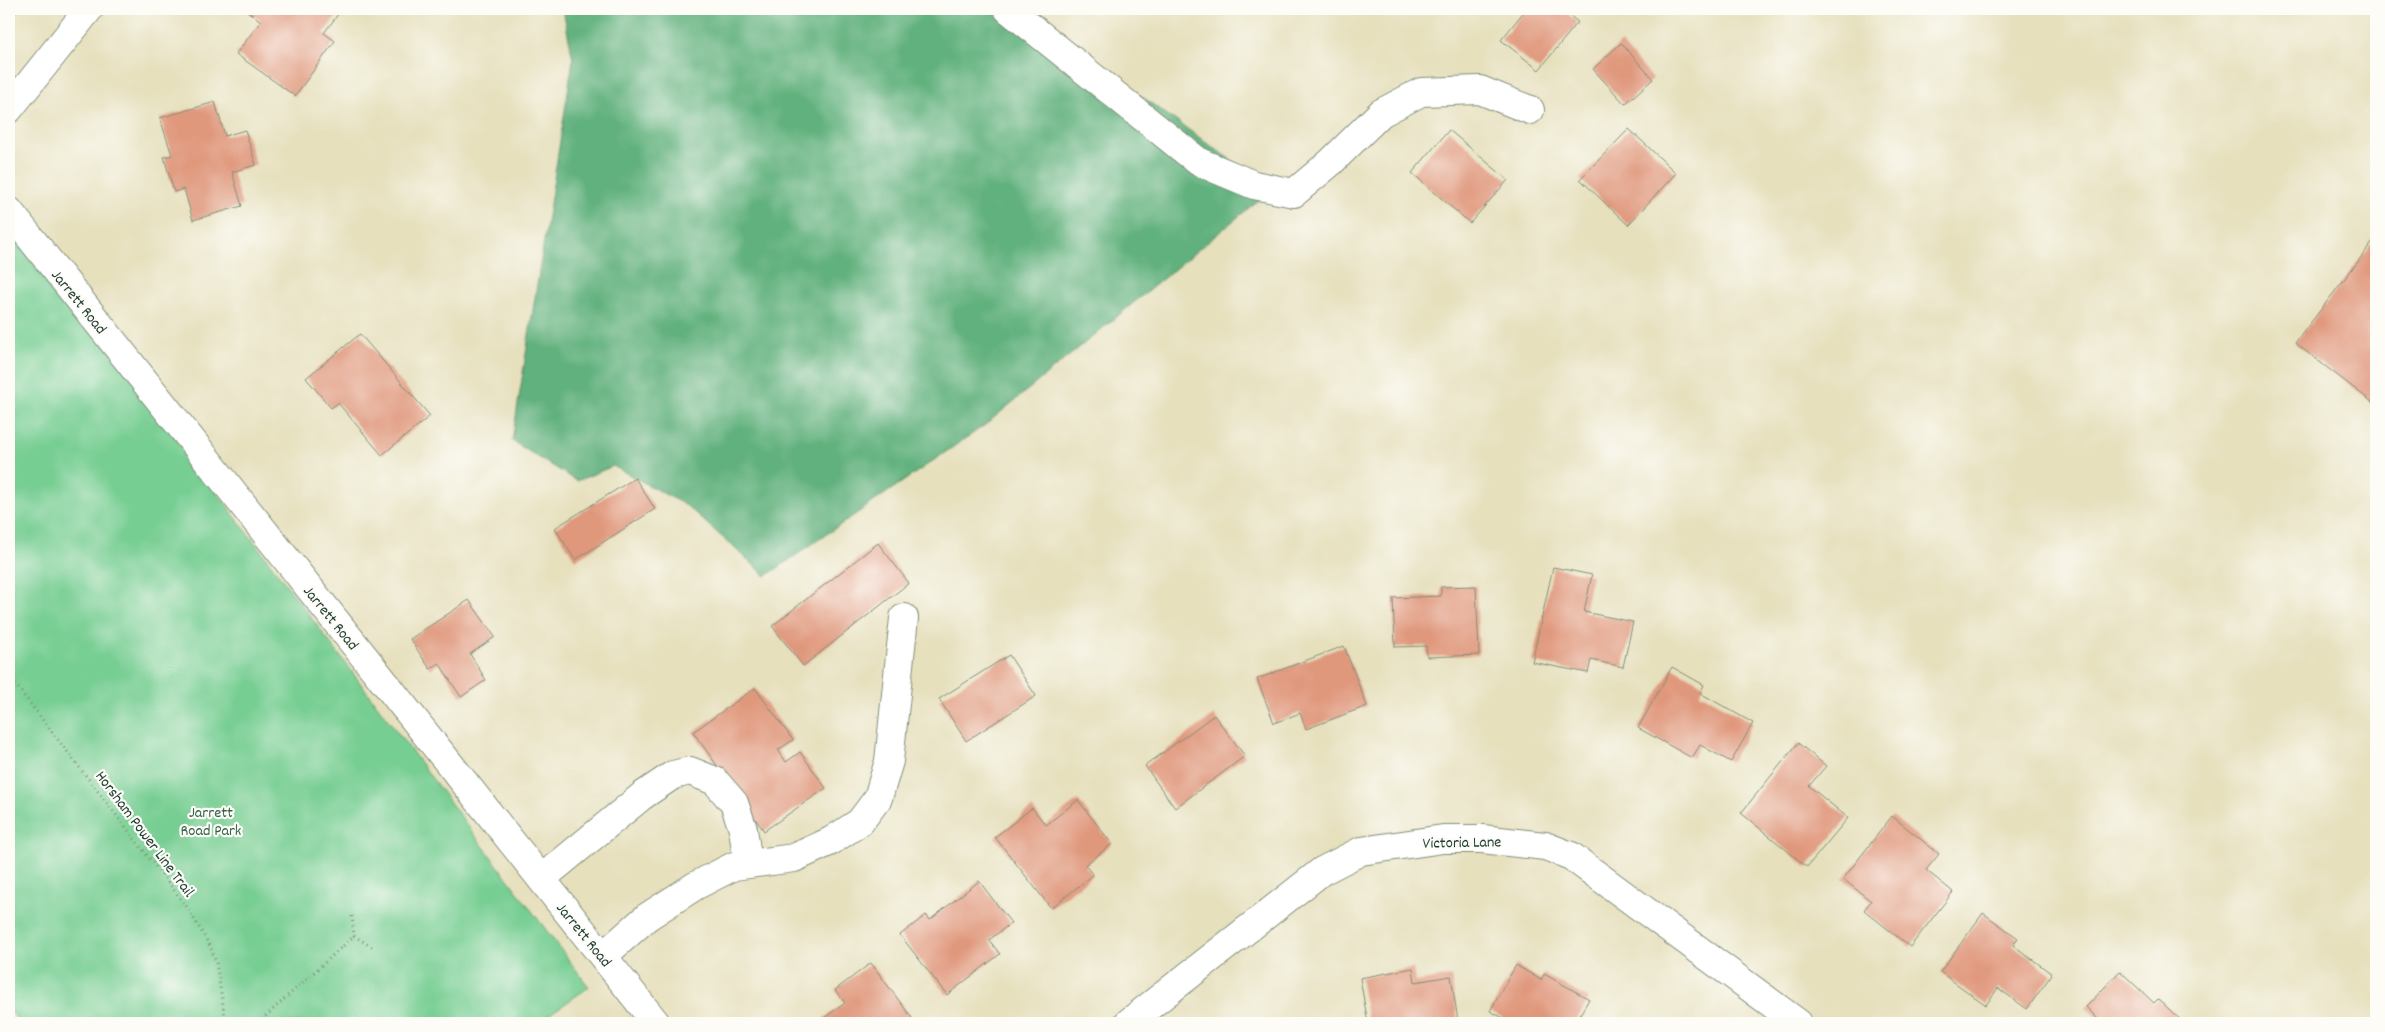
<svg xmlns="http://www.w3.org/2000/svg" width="2385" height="1032" font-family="Dekko,sans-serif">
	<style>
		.green { fill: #77ce93; stroke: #4b8664 }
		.forest { fill: #61b17d; stroke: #407758 }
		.building { fill: #e0987d }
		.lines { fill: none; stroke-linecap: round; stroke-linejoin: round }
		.minor-casing { stroke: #828e78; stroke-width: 30 }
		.path { stroke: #828e78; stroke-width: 3; stroke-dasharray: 1 4; stroke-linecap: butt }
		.minor { stroke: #fff; stroke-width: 28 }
		.labels { text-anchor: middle; stroke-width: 4.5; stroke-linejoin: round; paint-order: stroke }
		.street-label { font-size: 16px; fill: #1f3d34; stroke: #fdfcf7 }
		.park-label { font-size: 16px; fill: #35614c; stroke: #fdfcf7 }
	</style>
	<rect width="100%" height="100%" fill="#fdfcf7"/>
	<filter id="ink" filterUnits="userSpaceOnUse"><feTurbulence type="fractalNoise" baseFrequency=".02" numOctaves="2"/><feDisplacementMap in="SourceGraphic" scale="10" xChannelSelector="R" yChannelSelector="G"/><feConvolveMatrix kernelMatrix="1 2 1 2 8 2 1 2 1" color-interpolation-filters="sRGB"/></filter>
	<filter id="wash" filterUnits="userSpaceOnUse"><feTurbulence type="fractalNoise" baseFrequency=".0096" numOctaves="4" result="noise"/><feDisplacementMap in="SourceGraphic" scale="20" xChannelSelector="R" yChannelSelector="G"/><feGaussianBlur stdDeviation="1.12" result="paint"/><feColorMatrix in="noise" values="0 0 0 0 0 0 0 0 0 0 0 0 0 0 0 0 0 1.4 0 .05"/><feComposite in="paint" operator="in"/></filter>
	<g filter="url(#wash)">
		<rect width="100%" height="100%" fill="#e6e0bd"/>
		<path class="green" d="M9,216L589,987L537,1023H20L9,1009Z"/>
		<path class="forest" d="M563,9H1018L1272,189L985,425L766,576L687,506L613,466L577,481L512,441L573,60Z"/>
		<g id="blocks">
			<path class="building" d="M9,9H19L9,21Z
				M248,9H342L324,33L335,41L295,96L236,54L261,21L247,11Z
				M1212,9H1225L1220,15Z
				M1526,9H1561L1578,22L1539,70L1501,40Z
				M1621,43L1653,79L1625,104L1593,69Z
				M215,102L225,136L245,130L256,165L232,172L242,206L193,220L184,189L174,192L164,157L172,155L160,118Z
				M1629,129L1676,173L1628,225L1580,179Z
				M1449,130L1508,180L1470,223L1412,173Z
				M2376,238V405L2295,343Z
				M360,334L430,416L382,455L338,403L331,408L306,378Z
				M635,478L655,509L575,560L555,528Z
				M878,543L909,583L803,666L772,626Z
				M1553,567L1592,575L1584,612L1633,622L1623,667L1591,660L1588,673L1532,662Z
				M1476,586L1479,655L1427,657L1426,646L1395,647L1393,598L1441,596V587Z
				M469,600L495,637L470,654L486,680L461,697L439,663L430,669L410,639Z
				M1344,646L1367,706L1306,729L1300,713L1274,723L1257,679Z
				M1009,655L1036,696L966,741L939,699Z
				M1672,667L1704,685L1700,693L1753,723L1731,762L1700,745L1692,758L1638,728Z
				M755,688L793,740L778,750L786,762L800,752L826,788L764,831L693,732Z
				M1214,715L1245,756L1175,808L1145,766Z
				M1798,743L1826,766L1809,786L1848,818L1807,867L1741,813Z
				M1078,800L1112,844L1085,865L1093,875L1051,908L995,837L1032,808L1046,825Z
				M1892,816L1939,854L1926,870L1953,892L1910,947L1864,910L1871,901L1843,879Z
				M979,881L1011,923L989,940L1000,954L947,995L900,935L926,915L930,920Z
				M1983,913L2018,938L2013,945L2052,974L2027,1009L1998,988L1986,1005L1940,972Z
				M871,963L912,1018L906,1023H817L845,1003L835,990Z
				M1516,965L1541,980L1544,974L1589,999L1575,1023H1505L1507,1020L1490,1011Z
				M1413,968L1415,982L1451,976L1458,1021L1445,1023H1368L1360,978Z
				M2120,971L2154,1003L2158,999L2184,1023H2102L2086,1007Z"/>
		</g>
	</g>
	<g filter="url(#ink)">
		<use href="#blocks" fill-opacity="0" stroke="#828e78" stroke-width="1"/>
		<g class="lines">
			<defs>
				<path id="minor" d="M1008,9L1199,162L1254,185L1294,193L1331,162L1381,113L1421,92L1480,90L1530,110
					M9,109L89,9
					M9,211L656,1023
					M541,879L642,796L673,775L690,771L715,781L734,803L743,829L748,864
					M603,956L647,917L695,886L734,866L794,858L831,841L860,822L878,798L889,761L904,618
					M1128,1023L1322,871L1361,851L1443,839H1482L1545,846L1571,856L1798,1023"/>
			</defs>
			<use href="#minor" class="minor-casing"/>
			<path class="path" d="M9,676L187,907L210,946L216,962L226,1023
				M352,916L354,936L374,948
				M258,1023L354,936"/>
			<use href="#minor" class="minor"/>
		</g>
	</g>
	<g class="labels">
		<g class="street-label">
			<text transform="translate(80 301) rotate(51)" y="6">Jarrett Road</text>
			<text transform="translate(332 617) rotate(51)" y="6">Jarrett Road</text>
			<text transform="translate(146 833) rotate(53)" y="6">Horsham Power Line Trail</text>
			<text transform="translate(1462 841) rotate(-1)" y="6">Victoria Lane</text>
			<text transform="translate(585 934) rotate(51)" y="6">Jarrett Road</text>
		</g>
		<g class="park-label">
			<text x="211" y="817">Jarrett<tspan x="211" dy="18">Road Park</tspan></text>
		</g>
	</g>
	<rect width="2385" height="1032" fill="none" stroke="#fdfcf7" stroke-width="30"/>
</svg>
